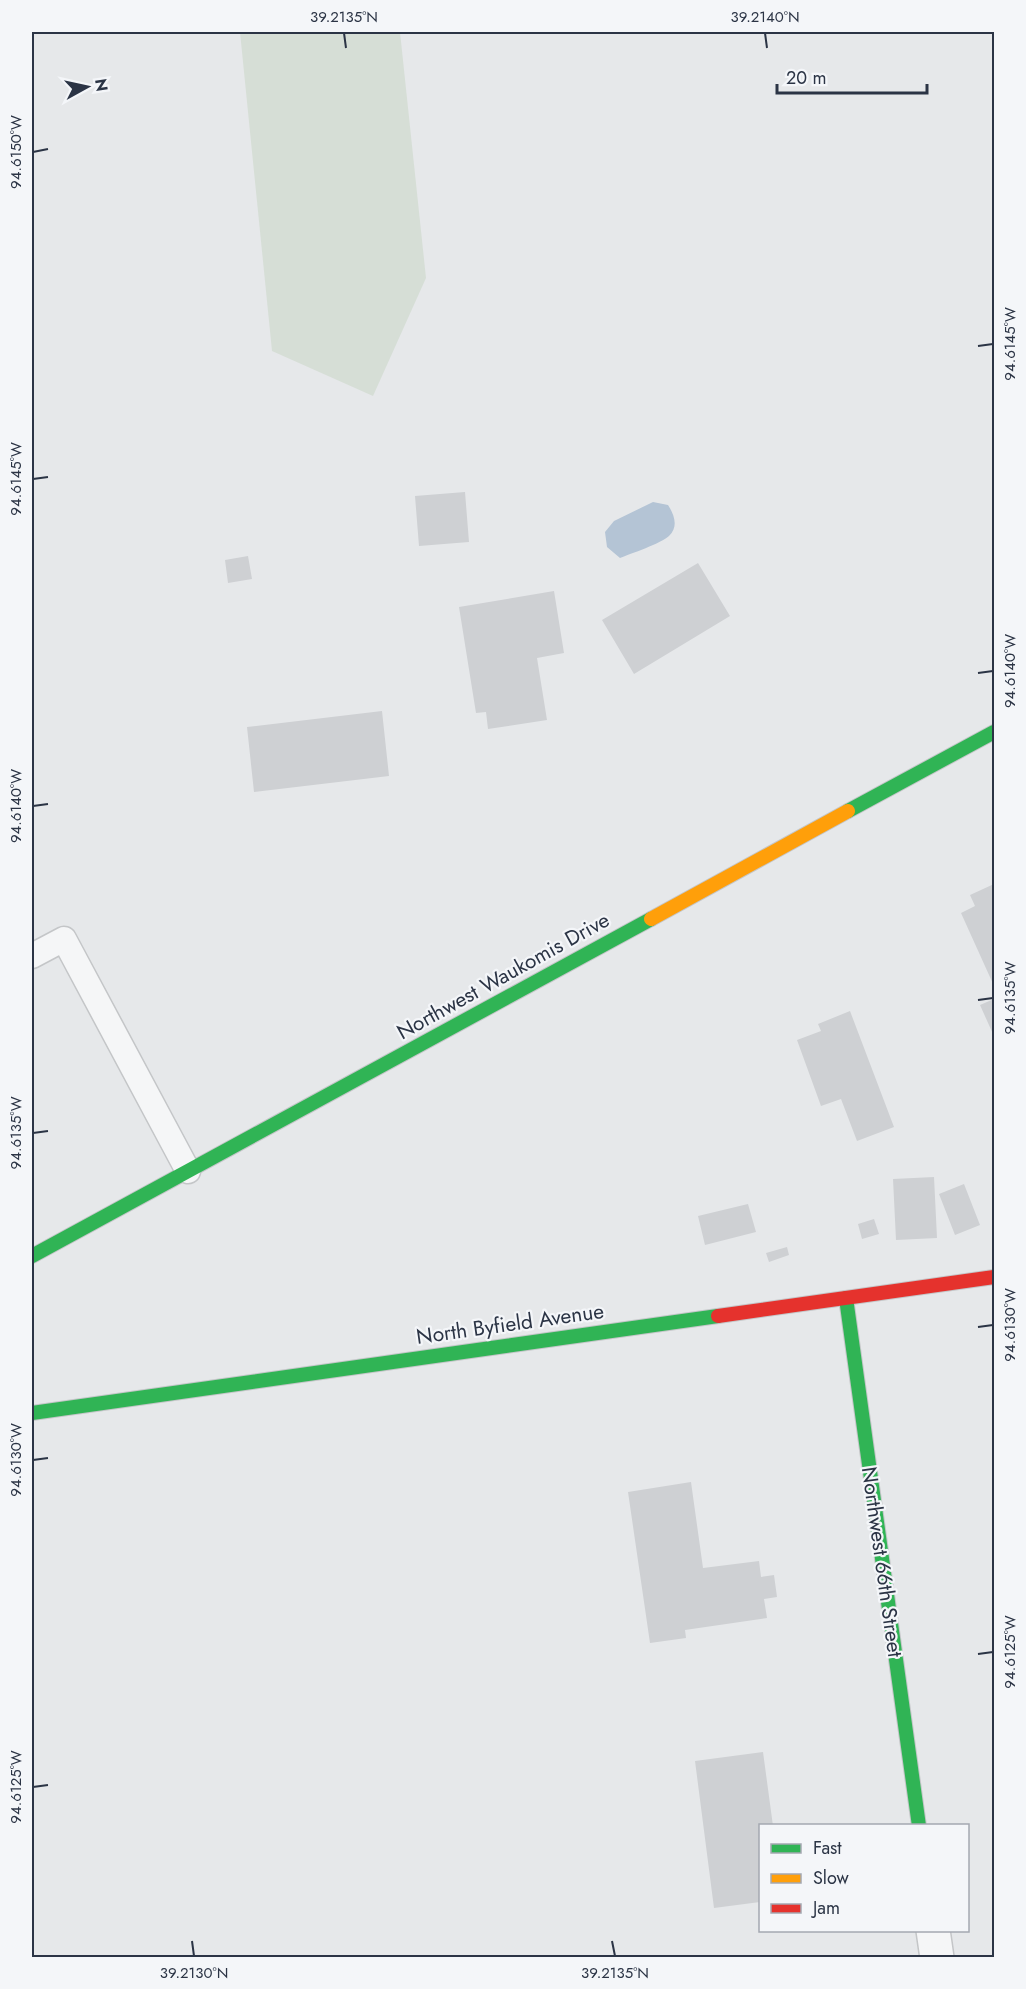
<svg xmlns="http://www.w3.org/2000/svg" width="1026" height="1989" font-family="Jost,sans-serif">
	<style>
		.green { fill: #d6ded6 }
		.water { fill: #b4c4d5 }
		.building { fill: #ced0d3 }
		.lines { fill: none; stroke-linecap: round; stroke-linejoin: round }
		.lane-casing { stroke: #c4c6c8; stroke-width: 27 }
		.street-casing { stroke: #c4c6c8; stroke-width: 36 }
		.fast-casing { stroke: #c4c6c8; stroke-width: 16 }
		.slow-casing { stroke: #c4c6c8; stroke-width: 16 }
		.jam-casing { stroke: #c4c6c8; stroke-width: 16 }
		.lane { stroke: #f5f6f7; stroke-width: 24 }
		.street { stroke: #f5f6f7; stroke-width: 33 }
		.fast { stroke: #30b455; stroke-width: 14 }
		.slow { stroke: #ff9f0a; stroke-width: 14 }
		.jam { stroke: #e5322d; stroke-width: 14 }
		.ticks { fill: none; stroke: #2b3445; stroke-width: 2 }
		.labels { text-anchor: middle; stroke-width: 4.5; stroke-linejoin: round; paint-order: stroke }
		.street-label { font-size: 21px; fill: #2b3445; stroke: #f4f6f9 }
		.neatline { fill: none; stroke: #2b3445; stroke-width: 2 }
		.ticks-label { font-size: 15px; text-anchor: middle; fill: #2b3445 }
	</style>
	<rect width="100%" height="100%" fill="#e6e8ea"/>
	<path class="green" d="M240,32H400L426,278L373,396L272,351Z"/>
	<path class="water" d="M653,502L668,505C674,514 679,527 669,536C662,543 630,554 620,558L607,547L605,532L614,521Z"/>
	<path class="building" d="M465,492L469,542L419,546L415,496Z
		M248,556L252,579L228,583L225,560Z
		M698,563L730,616L634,674L602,620Z
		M554,591L564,653L537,658L547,720L488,729L486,712L476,713L459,607Z
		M382,711L389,776L254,792L247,727Z
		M994,884V986L961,913L975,906L970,895Z
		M994,999V1033L993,1034L980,1005Z
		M850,1011L894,1127L857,1141L841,1099L821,1106L797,1040L821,1031L818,1024Z
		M934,1177L937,1238L896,1240L893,1179Z
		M964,1184L980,1225L955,1235L939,1194Z
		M748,1204L756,1232L705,1245L698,1216Z
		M874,1219L879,1234L862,1239L858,1224Z
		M787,1247L789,1255L769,1262L766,1253Z
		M691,1482L703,1568L759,1561L761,1577L774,1575L777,1597L764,1599L767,1618L685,1630L686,1638L650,1643L628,1492Z
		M763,1752L773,1826H760V1902L714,1908L695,1761Z"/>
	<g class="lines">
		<defs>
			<path id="lane" d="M32,956L64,939L188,1171"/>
			<path id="street" d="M933,1930L937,1958"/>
			<path id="fast" d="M848,811L994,732
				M32,1256L651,919
				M846,1298L919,1826
				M32,1413L718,1316"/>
			<path id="slow" d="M651,919L848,811"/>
			<path id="jam" d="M718,1316L994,1277"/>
		</defs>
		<use href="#lane" class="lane-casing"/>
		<use href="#street" class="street-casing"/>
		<use href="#fast" class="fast-casing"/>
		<use href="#slow" class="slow-casing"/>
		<use href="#jam" class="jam-casing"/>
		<use href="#lane" class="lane"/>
		<use href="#street" class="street"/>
		<use href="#fast" class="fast"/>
		<use href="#slow" class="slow"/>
		<use href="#jam" class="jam"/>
	</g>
	<path class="ticks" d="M344,33L346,48M765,33L767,48M33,152L48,149M978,346L993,344M33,479L48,477M978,673L993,671M33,806L48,804M978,1000L993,998M33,1133L48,1131M978,1327L993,1325M33,1460L48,1458M978,1654L993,1652M33,1787L48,1785M192,1941L194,1956M612,1941L615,1956"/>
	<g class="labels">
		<g class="street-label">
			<text transform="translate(503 976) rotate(-29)" y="7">Northwest Waukomis Drive</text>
			<text transform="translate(510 1324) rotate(-8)" y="7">North Byfield Avenue</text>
			<text transform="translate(882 1562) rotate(82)" y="7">Northwest 66th Street</text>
		</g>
	</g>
	<rect width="1026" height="1989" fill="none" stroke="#f4f6f9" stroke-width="66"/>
	<rect x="759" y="1824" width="210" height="108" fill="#f4f6f9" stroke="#a4a8b1" stroke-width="1.5"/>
	<rect x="771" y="1844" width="30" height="9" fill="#30b455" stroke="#a4a8b1" stroke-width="1.5"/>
	<text x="813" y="1854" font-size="18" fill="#2b3445">Fast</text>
	<rect x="771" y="1874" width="30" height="9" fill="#ff9f0a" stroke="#a4a8b1" stroke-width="1.5"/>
	<text x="813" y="1884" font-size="18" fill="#2b3445">Slow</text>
	<rect x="771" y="1904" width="30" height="9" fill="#e5322d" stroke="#a4a8b1" stroke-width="1.5"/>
	<text x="813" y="1914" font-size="18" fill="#2b3445">Jam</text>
	<g transform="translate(87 87) rotate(82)" stroke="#f4f6f9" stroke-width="4.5" paint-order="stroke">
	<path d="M0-4.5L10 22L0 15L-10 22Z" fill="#2b3445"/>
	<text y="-9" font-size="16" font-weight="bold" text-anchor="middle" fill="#2b3445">N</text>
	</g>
	<path d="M777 84v9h150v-9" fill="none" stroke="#2b3445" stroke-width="3"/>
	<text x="786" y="84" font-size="18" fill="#2b3445" stroke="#f4f6f9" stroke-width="4.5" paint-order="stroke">20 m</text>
	<rect x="33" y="33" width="960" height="1923" class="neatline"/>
	<g class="ticks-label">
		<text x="344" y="22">39.2135°N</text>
		<text x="765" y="22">39.2140°N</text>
		<text transform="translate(16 152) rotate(-90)" y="5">94.6150°W</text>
		<text transform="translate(1010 344) rotate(-90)" y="5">94.6145°W</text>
		<text transform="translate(16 479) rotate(-90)" y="5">94.6145°W</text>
		<text transform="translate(1010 671) rotate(-90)" y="5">94.6140°W</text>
		<text transform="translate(16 806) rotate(-90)" y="5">94.6140°W</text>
		<text transform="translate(1010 998) rotate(-90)" y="5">94.6135°W</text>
		<text transform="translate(16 1133) rotate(-90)" y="5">94.6135°W</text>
		<text transform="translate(1010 1325) rotate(-90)" y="5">94.6130°W</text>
		<text transform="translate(16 1460) rotate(-90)" y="5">94.6130°W</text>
		<text transform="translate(1010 1652) rotate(-90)" y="5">94.6125°W</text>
		<text transform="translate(16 1787) rotate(-90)" y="5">94.6125°W</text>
		<text x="194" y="1978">39.2130°N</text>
		<text x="615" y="1978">39.2135°N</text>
	</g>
</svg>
